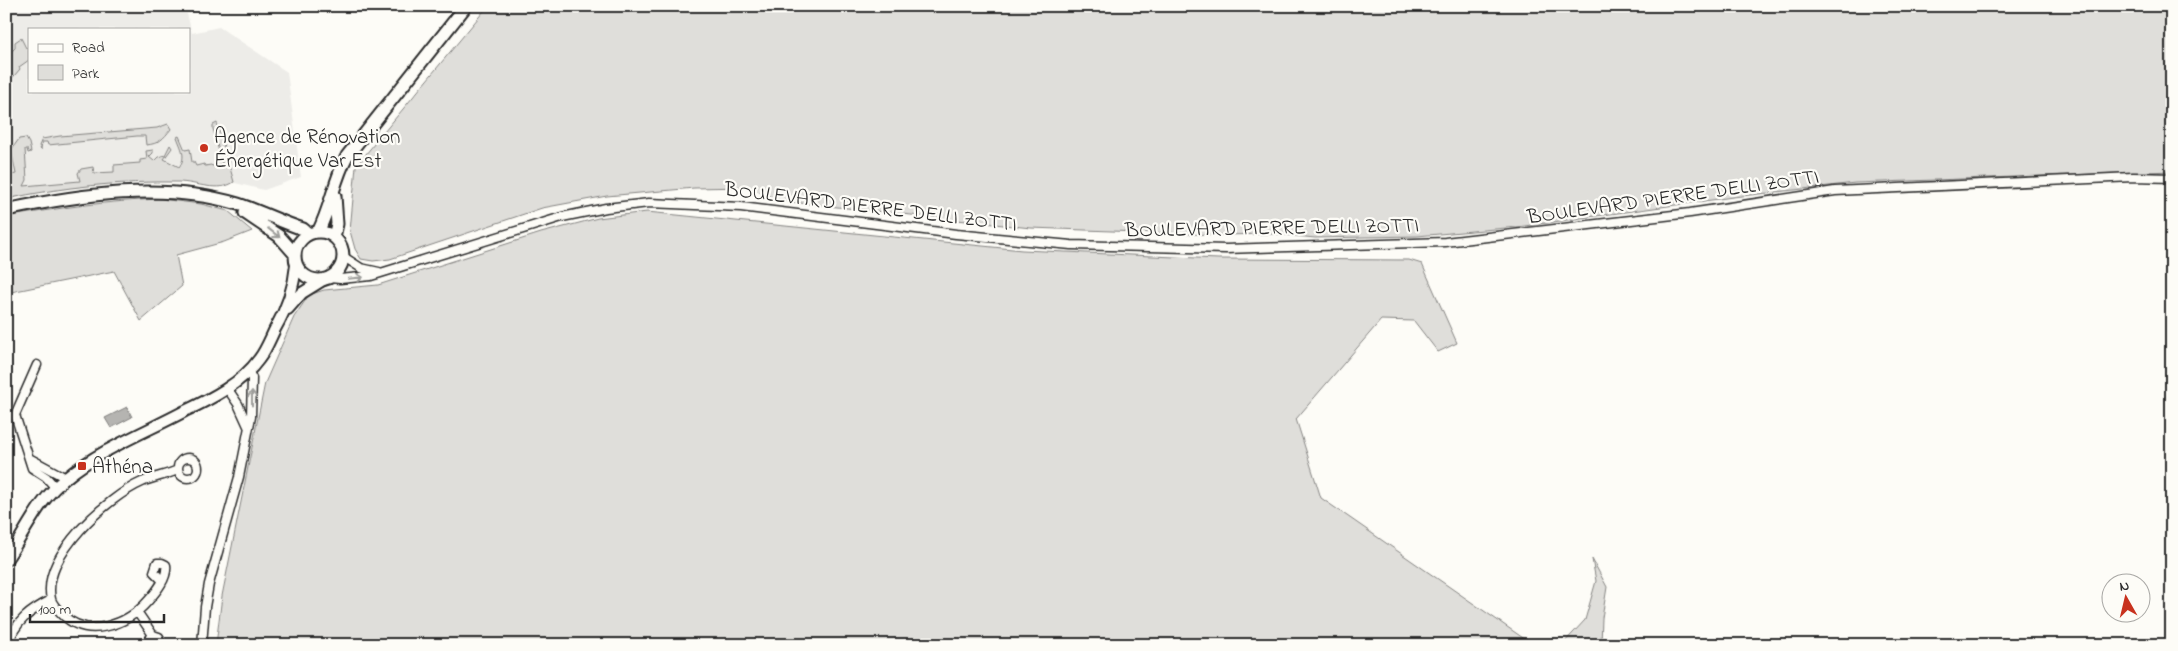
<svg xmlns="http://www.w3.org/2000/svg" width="2178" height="651" font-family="'Indie Flower',sans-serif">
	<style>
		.built { fill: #edece8; fill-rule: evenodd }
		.green { fill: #dfdeda; stroke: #858482 }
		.water { fill: #b5b4b1; stroke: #7e7d7b }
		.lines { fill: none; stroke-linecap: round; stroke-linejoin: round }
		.minor-casing { stroke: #2b2b2b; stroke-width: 11 }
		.tertiary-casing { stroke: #2b2b2b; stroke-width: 14 }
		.secondary-casing { stroke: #2b2b2b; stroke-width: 15 }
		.minor { stroke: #fdfcf7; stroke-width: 8 }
		.tertiary { stroke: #fdfcf7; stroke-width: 10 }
		.secondary { stroke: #fdfcf7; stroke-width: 11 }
		.oneway { stroke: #9e9e9b }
		.poi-dot { fill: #c8321e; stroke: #fdfcf7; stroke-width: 2 }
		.labels { text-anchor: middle; stroke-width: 4.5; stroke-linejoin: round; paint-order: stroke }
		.poi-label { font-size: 21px; fill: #2b2b2b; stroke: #fdfcf7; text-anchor: start }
		.street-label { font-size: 21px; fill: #2b2b2b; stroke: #fdfcf7 }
	</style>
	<rect width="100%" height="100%" fill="#fdfcf7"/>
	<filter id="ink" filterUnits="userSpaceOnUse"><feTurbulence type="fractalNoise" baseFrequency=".02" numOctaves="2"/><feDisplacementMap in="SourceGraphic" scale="10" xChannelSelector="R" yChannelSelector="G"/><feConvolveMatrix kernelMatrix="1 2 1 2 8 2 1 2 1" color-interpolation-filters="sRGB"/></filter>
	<g filter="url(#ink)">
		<path class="built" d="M6,6H185L192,33L219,27L287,72L301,177L264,190L235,183L189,177L48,191L6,200ZM29,29H189V91H29Z"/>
		<path class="green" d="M488,6H2172V171L1855,183L1733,197L1517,227L1417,236L1315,238L1276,234L1219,235L1031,228L782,201L747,187L694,188L607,196L542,208L390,259L373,261L361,259L355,249L350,231L356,166Z
			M21,38L26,48L29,47V60L19,67L20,69L8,83L6,79L9,54L15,48V42Z
			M217,123L234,182C218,193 196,182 178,182C120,181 63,187 6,199V176L16,174L11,150L19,139L26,138L29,143L31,152L28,153L27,149H25L27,180L24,186L80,181L78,173L81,169L93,167L94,173L114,172V165L140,163V160L147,159L146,151L153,150V153L149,157L154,161L158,157L165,155L170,145L172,148L164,159L179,167C187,157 181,148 177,137L179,136L185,150L190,149L192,162H194L196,166L204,164L205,166L211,165L212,166L222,163L213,129V125Z
			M168,124L171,129C163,139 159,144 146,145L145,136H137L48,145L47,142H42L41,150L39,146L42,139L60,136L157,128Z
			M160,199L201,204L228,211L252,231L224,242L176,255L182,286L141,321L114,271L6,293V217C58,208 108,201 160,199Z
			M647,212L1022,250L1218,259L1409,260L1422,264L1457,343L1438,352L1414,321L1381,320L1296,419L1321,498L1526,640L1550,645H216L222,596L265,383L294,317L309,295L324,290L378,285L541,233L598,218Z
			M1592,559L1607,587L1602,618L1601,645H1562L1585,620L1596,581Z"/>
		<path class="water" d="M127,407L132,417L111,428L105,418Z"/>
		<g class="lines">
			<defs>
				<path id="minor" d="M344,257L361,268L379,272
					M330,278L340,279L371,276L562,217L606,208L649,203L741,207L956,234L1071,245L1226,249L1445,242L1690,213L1835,191L2133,177L2172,178
					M37,365L15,415L32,468L46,477L55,487
					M227,388L238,404L248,426
					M29,458L66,478
					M178 468a10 10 0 1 1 20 0a10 10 0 1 1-20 0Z
					M162,580L154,572L157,563H162L166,565C168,578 156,592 148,601C127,625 87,640 62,614C58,610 52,604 51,599C41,556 108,497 142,482C154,477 166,475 178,470
					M138,613L153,635L159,637L160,645
					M8,645C14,622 31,610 51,600
					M149,645L148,641L153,635
					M202,645L205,607L209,584L239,477L251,417L252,378L248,371"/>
				<path id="tertiary" d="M288,309L302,293L323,280
					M6,560C26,532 38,500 66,478C101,449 146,432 185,411C211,399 242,383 259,359C266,350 270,339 275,329C287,308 294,288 296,265"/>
				<path id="secondary" d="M6,210C81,194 164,182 238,204C260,211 281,222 303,229L309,234
					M245,213L279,236L294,253
					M295 256a24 24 0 1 1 48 0a24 24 0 1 1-48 0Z
					M318,232C331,207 334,180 347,156L466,6
					M334,237L337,224L335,196"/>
			</defs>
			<use href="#minor" class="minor-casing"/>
			<use href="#tertiary" class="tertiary-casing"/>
			<use href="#secondary" class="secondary-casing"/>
			<use href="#minor" class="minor"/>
			<use href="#tertiary" class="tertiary"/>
			<use href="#secondary" class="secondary"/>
		</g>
		<defs><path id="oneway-shaft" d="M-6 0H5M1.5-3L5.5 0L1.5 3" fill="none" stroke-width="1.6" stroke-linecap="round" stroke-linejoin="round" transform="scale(1.25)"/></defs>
		<g class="oneway">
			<use href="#oneway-shaft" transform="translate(274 233) rotate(38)"/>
			<use href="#oneway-shaft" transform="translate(356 278) rotate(-6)"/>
			<use href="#oneway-shaft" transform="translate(252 398) rotate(-90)"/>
		</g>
	</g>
	<g class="poi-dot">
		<circle cx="204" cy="148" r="5"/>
		<rect x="77" y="461" width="10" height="10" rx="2.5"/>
	</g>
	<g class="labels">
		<g class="poi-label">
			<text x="214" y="143">Agence de Rénovation<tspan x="214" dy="24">Énergétique Var Est</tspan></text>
			<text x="92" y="473">Athéna</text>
		</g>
		<g class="street-label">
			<text transform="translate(1673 196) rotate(-8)" y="7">BOULEVARD PIERRE DELLI ZOTTI</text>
			<text transform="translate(871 206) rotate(7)" y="7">BOULEVARD PIERRE DELLI ZOTTI</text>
			<text transform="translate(1272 227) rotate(-1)" y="7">BOULEVARD PIERRE DELLI ZOTTI</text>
		</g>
	</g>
	<rect width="2178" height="651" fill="none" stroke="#fdfcf7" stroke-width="25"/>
	<rect x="12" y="12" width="2153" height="626" fill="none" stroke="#2b2b2b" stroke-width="2" filter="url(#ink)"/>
	<rect x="28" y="28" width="162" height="65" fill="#fdfcf7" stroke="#a9a8a5"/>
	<rect x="38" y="44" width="25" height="8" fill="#fdfcf7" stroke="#a9a8a5"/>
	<text x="72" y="52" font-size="15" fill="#2b2b2b">Road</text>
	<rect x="38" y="65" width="25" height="15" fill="#dfdeda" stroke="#a9a8a5"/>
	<text x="72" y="78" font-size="15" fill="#2b2b2b">Park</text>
	<g transform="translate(2126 598) rotate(352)"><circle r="24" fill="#fdfcf7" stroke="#a9a8a5"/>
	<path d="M0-4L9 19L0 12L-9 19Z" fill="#c8321e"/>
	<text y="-8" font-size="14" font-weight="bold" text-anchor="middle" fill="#2b2b2b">N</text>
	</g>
	<path d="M30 614v8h134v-8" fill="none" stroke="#2b2b2b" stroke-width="2.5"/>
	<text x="38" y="614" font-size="15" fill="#2b2b2b" stroke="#fdfcf7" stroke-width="4" paint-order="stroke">100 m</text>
</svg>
